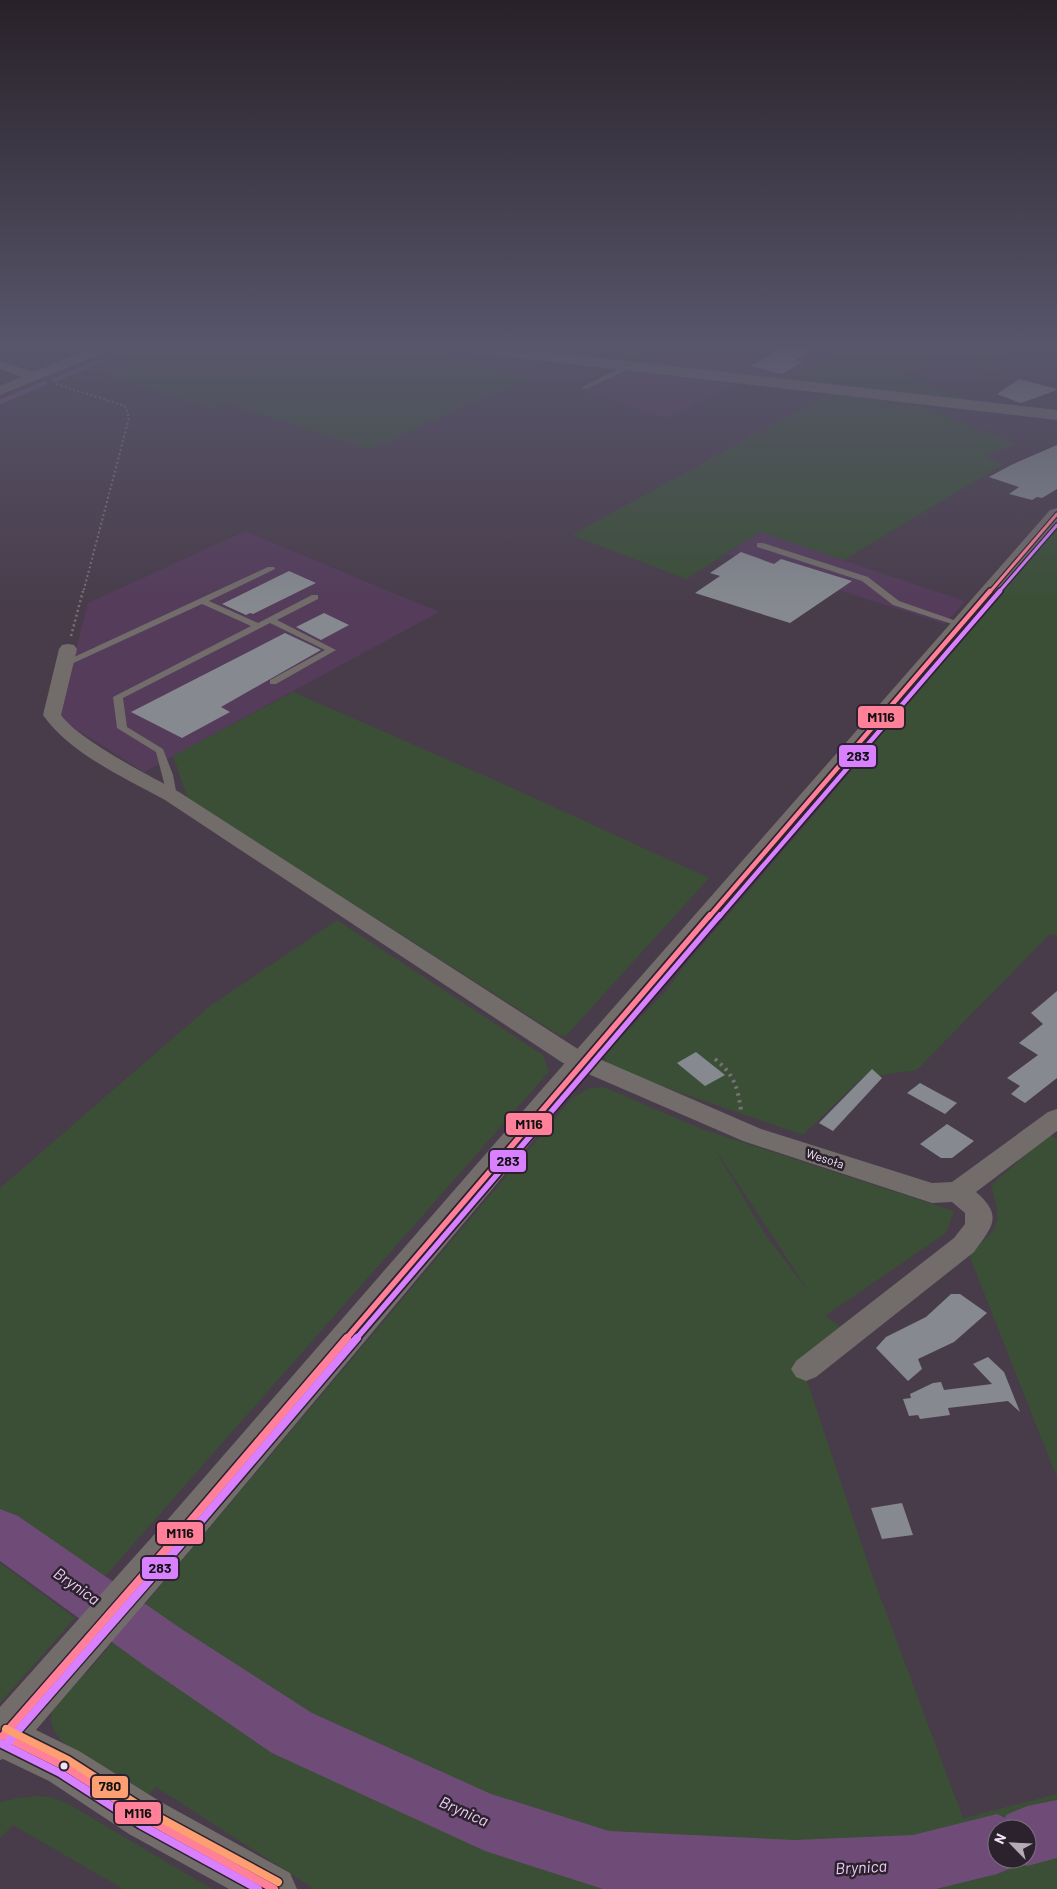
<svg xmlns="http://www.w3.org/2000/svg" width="1057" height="1889" font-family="Barlow,sans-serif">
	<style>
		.built { fill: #543c5a }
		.green { fill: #3a4f36; fill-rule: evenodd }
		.water { fill: #6f4c78 }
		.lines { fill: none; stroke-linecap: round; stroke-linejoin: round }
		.stream-far1 { stroke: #6f4c78; stroke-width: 4.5 }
		.stream { stroke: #6f4c78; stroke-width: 9 }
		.river { fill: #6f4c78; fill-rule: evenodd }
		.building { fill: #868a90 }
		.path-far2 { stroke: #787274; stroke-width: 2; stroke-dasharray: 2 2.5; stroke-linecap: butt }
		.path-far1 { stroke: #787274; stroke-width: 2.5; stroke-dasharray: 2 3; stroke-linecap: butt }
		.path { stroke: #787274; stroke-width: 4; stroke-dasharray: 2.5 4.5; stroke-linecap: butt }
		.service { fill: #726c6a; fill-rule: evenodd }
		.minor { fill: #726c6a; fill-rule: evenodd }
		.tertiary { fill: #726c6a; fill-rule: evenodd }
		.bus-1-far3-casing { stroke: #2c222e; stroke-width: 5.5 }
		.bus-1-far2-casing { stroke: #2c222e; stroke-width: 8 }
		.bus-1-far1-casing { stroke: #2c222e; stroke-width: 9 }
		.bus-1-casing { stroke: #2c222e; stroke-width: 11 }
		.bus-2-far3-casing { stroke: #2c222e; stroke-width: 5.5 }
		.bus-2-far2-casing { stroke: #2c222e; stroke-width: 8 }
		.bus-2-far1-casing { stroke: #2c222e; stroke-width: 9 }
		.bus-2-casing { stroke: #2c222e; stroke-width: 11 }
		.bus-3-casing { stroke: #2c222e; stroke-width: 11 }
		.bus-1-far3 { stroke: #ff8098; stroke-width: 3 }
		.bus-1-far2 { stroke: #ff8098; stroke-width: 4.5 }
		.bus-1-far1 { stroke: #ff8098; stroke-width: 5.5 }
		.bus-1 { stroke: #ff8098; stroke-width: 8 }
		.bus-2-far3 { stroke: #d880ff; stroke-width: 3 }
		.bus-2-far2 { stroke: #d880ff; stroke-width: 4.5 }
		.bus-2-far1 { stroke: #d880ff; stroke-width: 5.5 }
		.bus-2 { stroke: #d880ff; stroke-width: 8 }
		.bus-3 { stroke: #fd9f72; stroke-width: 8 }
		.bus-dot { fill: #f1e4f4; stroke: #2c222e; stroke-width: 2 }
		.labels { text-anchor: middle; stroke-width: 5; stroke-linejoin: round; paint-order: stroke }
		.street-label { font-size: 12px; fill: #f1e4f4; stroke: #2c222e }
		.near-water-label { font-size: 16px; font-style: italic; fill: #efcdf7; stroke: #2c222e }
		.line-badge { stroke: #2c222e; stroke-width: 2 }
		.pale-badge-label { font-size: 14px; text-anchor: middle; font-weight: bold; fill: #111 }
	</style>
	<rect width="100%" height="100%" fill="#483c4a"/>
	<path class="built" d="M677,344H849L784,381L638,363Z
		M627,371L738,385L666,418L584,391Z
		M245,531L439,612L144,772L66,723L61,718L60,712L88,603Z
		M760,532L965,601L945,624L726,554Z"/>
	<path class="green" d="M134,344H409L429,346L428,349L529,378L369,449L225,403L212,409L81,366Z
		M540,344H677L638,363L555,354L563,350Z
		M849,344H999L1023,350L994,371L957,360L903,373L978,404L784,381Z
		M828,394L916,404L1015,444L985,456L1003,464L844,560L760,532L686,579L572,535Z
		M1057,529V936L1050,934L917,1070L862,1078L803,1135L621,1072C613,1067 604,1064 605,1054L666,991L686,964L826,801L998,593Z
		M293,692L499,782L709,878L566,1036L559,1035L188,799L173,756Z
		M337,920L543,1055L549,1072L100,1582L0,1512V1188L210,1006Z
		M604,1087L702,1129L954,1211L946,1233L825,1316L860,1340L807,1381L871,1572L963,1818L1057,1794V1889H314L156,1787L148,1796L73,1751C37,1723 52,1706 73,1675L86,1674L573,1097L590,1088ZM711,1143L810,1293L767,1237ZM997,1829H1027V1859H997Z
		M1049,1135L1057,1139V1478L969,1255C998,1226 1003,1227 991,1185Z
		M0,1563L75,1618L0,1703Z
		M36,1796L50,1797L67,1803L212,1889H123L13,1825L0,1838V1802L18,1798Z"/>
	<path class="water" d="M0,1511L100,1582L79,1608L0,1553Z"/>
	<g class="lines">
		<path class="stream-far1" d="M54,380L143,344
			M0,402L45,383"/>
		<path class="stream" d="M794,1870L797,1889"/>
		<path class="river" d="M0,1509L18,1516L183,1630L312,1713L491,1794L609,1831L794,1840L913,1835L997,1814L1005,1818L1006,1815L1027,1806L1057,1800V1858L1027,1866L1019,1862L1018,1865L997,1874L936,1889H603L485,1851L272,1753L145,1666L0,1561ZM997,1829H1027V1859H997Z"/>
	</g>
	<path class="building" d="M787,345L810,351L795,360L803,362L782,374L750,366Z
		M1019,379L1057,389V390L1021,403L997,394Z
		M1057,445V489L1042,498L1037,497L1032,500L1009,494L1019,487L989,477L1011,465Z
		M741,552L774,564L781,559L852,581L790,623L695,593L720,576L710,573Z
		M289,571L316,583L253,614L250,613L246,615L222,604Z
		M324,613L349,625L321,640L296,627Z
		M285,633L321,650L221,707L230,712L182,738L131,712Z
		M1057,991V1078L1025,1103L1011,1094L1020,1086L1007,1078L1038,1055L1019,1043L1043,1024L1031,1013Z
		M696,1052L725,1075L705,1086L677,1063Z
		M872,1069L882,1078L833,1131L819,1123Z
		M920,1083L942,1095L957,1103L945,1114L907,1093Z
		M947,1124L974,1141L952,1158H941L920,1144Z
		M951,1294H960L987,1313L954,1342L918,1359L922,1369L908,1381L876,1348L886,1337L926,1317Z
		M988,1357L1004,1372L1020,1412L1008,1401L948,1408L950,1415L920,1419L918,1415L909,1416L903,1399L911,1398L910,1394L933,1383L941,1382L944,1390L992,1384L973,1364Z
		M902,1503L913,1535L882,1539L871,1508Z"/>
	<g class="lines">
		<path class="path-far2" d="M56,384L125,406L129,418L83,593"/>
		<path class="path-far1" d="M71,636L83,591"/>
		<path class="path" d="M715,1059C734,1075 737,1085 741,1110"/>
		<path class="service" d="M627,364L630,366L623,372L586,389L581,388Z
			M757,543H763L868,577L899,601L965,624L961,627L958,626L893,605L862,581L757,547Z
			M268,567H274L275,569L209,601L258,623L312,595H318V599L277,620L336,650L276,684H270V680L325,650L270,623L123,698L127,727L163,749L173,775L177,796L176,798H168L156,752L117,728L113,697L251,626L202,604L67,666L64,667L59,664Z"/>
		<path class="minor" d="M102,344H119L118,347L0,395V386L22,377L0,369V361L34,372Z
			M68,644L74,645L77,649L61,715C80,741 149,775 179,792L581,1051L761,1129L932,1183L952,1182L1048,1112L1057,1109V1131L976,1192C1004,1216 992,1227 974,1252L816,1377L806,1381L796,1377L791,1369L796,1361L954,1238L965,1224V1213L952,1202L932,1203L743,1141L563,1063L165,800C125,778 69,753 43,715L59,649L62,645Z"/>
		<path class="tertiary" d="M431,344H479L1057,410V420L439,349L433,347Z
			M1057,508V526L565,1102L197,1542L36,1730L79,1751L161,1802L290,1873L297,1889H229L129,1834L49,1781L3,1759L0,1760V1707L169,1518L543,1088L1050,510Z"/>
		<defs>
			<path id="bus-1-far3" d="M989,593L1057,514"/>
			<path id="bus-1-far2" d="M709,917L990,591"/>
			<path id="bus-1-far1" d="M346,1339L710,915"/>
			<path id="bus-1" d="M3,1736L183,1530L347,1338
				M3,1736L64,1766L145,1818L274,1889"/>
			<path id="bus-2-far3" d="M998,593L1057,525"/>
			<path id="bus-2-far2" d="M719,917L1000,591"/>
			<path id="bus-2-far1" d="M356,1339L720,915"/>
			<path id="bus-2" d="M9,1741L189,1535L357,1338
				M0,1743L60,1773L141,1825L258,1889"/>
			<path id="bus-3" d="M6,1729L68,1760L149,1812L278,1882"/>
		</defs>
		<use href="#bus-1-far3" class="bus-1-far3-casing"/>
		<use href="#bus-1-far2" class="bus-1-far2-casing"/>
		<use href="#bus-1-far1" class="bus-1-far1-casing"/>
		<use href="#bus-1" class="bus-1-casing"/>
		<use href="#bus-2-far3" class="bus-2-far3-casing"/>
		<use href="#bus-2-far2" class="bus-2-far2-casing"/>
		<use href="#bus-2-far1" class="bus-2-far1-casing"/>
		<use href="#bus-2" class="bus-2-casing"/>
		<use href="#bus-3" class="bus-3-casing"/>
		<use href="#bus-1-far3" class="bus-1-far3"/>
		<use href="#bus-1-far2" class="bus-1-far2"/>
		<use href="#bus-1-far1" class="bus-1-far1"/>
		<use href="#bus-1" class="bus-1"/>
		<use href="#bus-2-far3" class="bus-2-far3"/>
		<use href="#bus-2-far2" class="bus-2-far2"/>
		<use href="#bus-2-far1" class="bus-2-far1"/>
		<use href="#bus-2" class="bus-2"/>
		<use href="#bus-3" class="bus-3"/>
	</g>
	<linearGradient id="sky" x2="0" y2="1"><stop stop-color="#282129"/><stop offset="0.57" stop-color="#58566b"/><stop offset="1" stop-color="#58566b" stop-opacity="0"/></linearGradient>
	<rect width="1057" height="608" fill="url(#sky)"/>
	<circle class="bus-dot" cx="64" cy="1766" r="4.5"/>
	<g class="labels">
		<g class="street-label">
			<text transform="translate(825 1159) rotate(18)" y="4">Wesoła</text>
		</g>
		<g class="near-water-label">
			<text transform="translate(77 1586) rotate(35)" y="6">Brynica</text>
			<text transform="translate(464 1811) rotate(24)" y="6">Brynica</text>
			<text transform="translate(861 1867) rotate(-3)" y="6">Brynica</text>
		</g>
	</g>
	<g class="line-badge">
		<rect x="857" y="705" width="48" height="24" rx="5" fill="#ff8098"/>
		<rect x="838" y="744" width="39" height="24" rx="5" fill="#d880ff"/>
		<rect x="505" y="1112" width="48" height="24" rx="5" fill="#ff8098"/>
		<rect x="489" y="1149" width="38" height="24" rx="5" fill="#d880ff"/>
		<rect x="156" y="1521" width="48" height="24" rx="5" fill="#ff8098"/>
		<rect x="141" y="1556" width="38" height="24" rx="5" fill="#d880ff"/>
		<rect x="91" y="1775" width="38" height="24" rx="5" fill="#fd9f72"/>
		<rect x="114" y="1801" width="48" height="24" rx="5" fill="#ff8098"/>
	</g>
	<g class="pale-badge-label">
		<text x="881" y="722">M116</text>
		<text x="858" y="761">283</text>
		<text x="529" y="1129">M116</text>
		<text x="508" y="1166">283</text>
		<text x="180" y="1538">M116</text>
		<text x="160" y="1573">283</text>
		<text x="110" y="1791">780</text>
		<text x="138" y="1818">M116</text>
	</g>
	<g transform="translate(1012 1844) rotate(294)"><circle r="24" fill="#2c222e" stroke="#7b707d"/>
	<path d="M0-4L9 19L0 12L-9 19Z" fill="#b6a9b8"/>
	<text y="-8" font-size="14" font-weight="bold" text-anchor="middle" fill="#f1e4f4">N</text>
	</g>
</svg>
